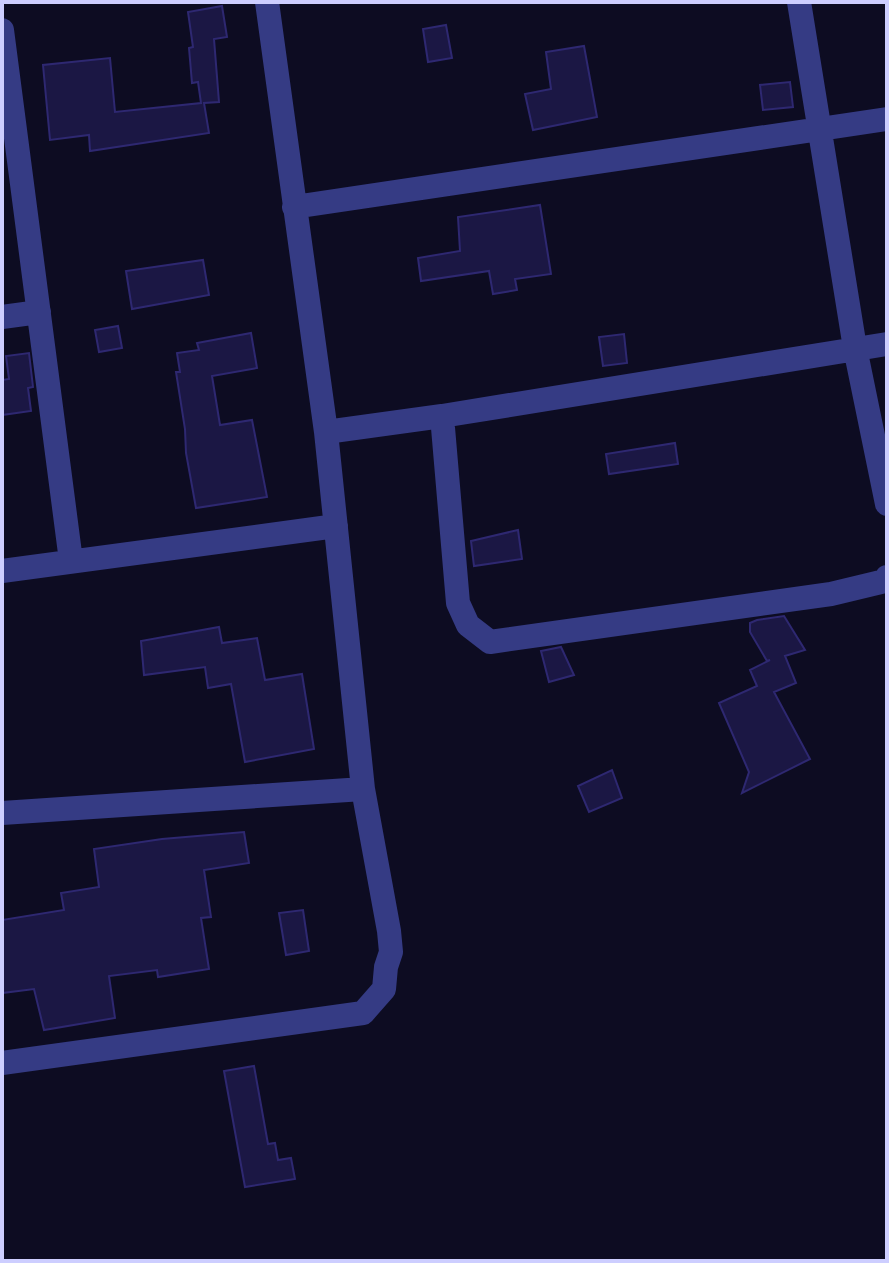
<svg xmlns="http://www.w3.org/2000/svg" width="889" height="1263" font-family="Quicksand,sans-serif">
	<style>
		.building { fill: #1b1744; stroke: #2e2871; stroke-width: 2 }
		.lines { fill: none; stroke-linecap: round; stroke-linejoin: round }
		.minor { stroke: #353b84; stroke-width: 24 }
	</style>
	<rect width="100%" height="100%" fill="#0d0c22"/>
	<path class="building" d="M222,6L227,37L214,39L219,102L204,103L209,133L90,151L89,135L50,140L43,65L110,58L115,112L201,103L198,82L192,83L189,48L193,47L188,12Z
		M446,25L452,58L428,62L423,29Z
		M584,46L597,117L533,130L525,94L551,89L546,52Z
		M790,82L793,107L763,110L760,85Z
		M540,205L551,274L515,279L517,290L493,294L489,271L421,281L418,258L460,251L458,217Z
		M203,260L209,295L132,309L126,271Z
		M118,326L122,348L99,352L95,330Z
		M251,333L257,368L212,376L220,425L252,420L267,497L196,508L186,453L185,429L176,372H180L177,353L199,350L197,343Z
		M624,334L627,363L603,366L599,337Z
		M29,353L33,387L28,388L31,411L2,415V380L9,379L6,356Z
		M675,443L678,464L609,474L606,454Z
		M518,530L522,559L474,566L471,541Z
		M784,616L805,650L785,656L796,683L774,692L810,759L742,793L749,772L719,703L757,686L750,670L770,660L767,661L750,632V623L757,620Z
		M219,627L222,643L257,638L265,680L302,674L314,749L245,762L231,684L208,688L205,667L144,675L141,641Z
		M561,647L574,675L549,682L541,651Z
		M612,770L622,798L589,812L578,786Z
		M244,832L249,863L204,870L211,917L201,918L209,969L158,977L157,970L109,976L115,1018L44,1030L34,989L2,993V920L64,910L61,893L99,887L94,849L162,839Z
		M303,910L309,951L286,955L279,913Z
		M254,1066L268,1144L275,1143L278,1160L291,1158L295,1179L245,1187L224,1071Z"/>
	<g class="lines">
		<path class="minor" d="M799,2L855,348L887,504
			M2,30L71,561
			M294,207L887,119
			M2,317L39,312
			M442,416L458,603L468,625L490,642L831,594L885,581L887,577
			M326,432L442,416L887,344
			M2,571L336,526
			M2,813L363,789
			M2,1063L363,1013L384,989L386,967L391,952L389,931L363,789L326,432L267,2"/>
	</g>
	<rect width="889" height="1263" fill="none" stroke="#cdceff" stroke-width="8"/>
</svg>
